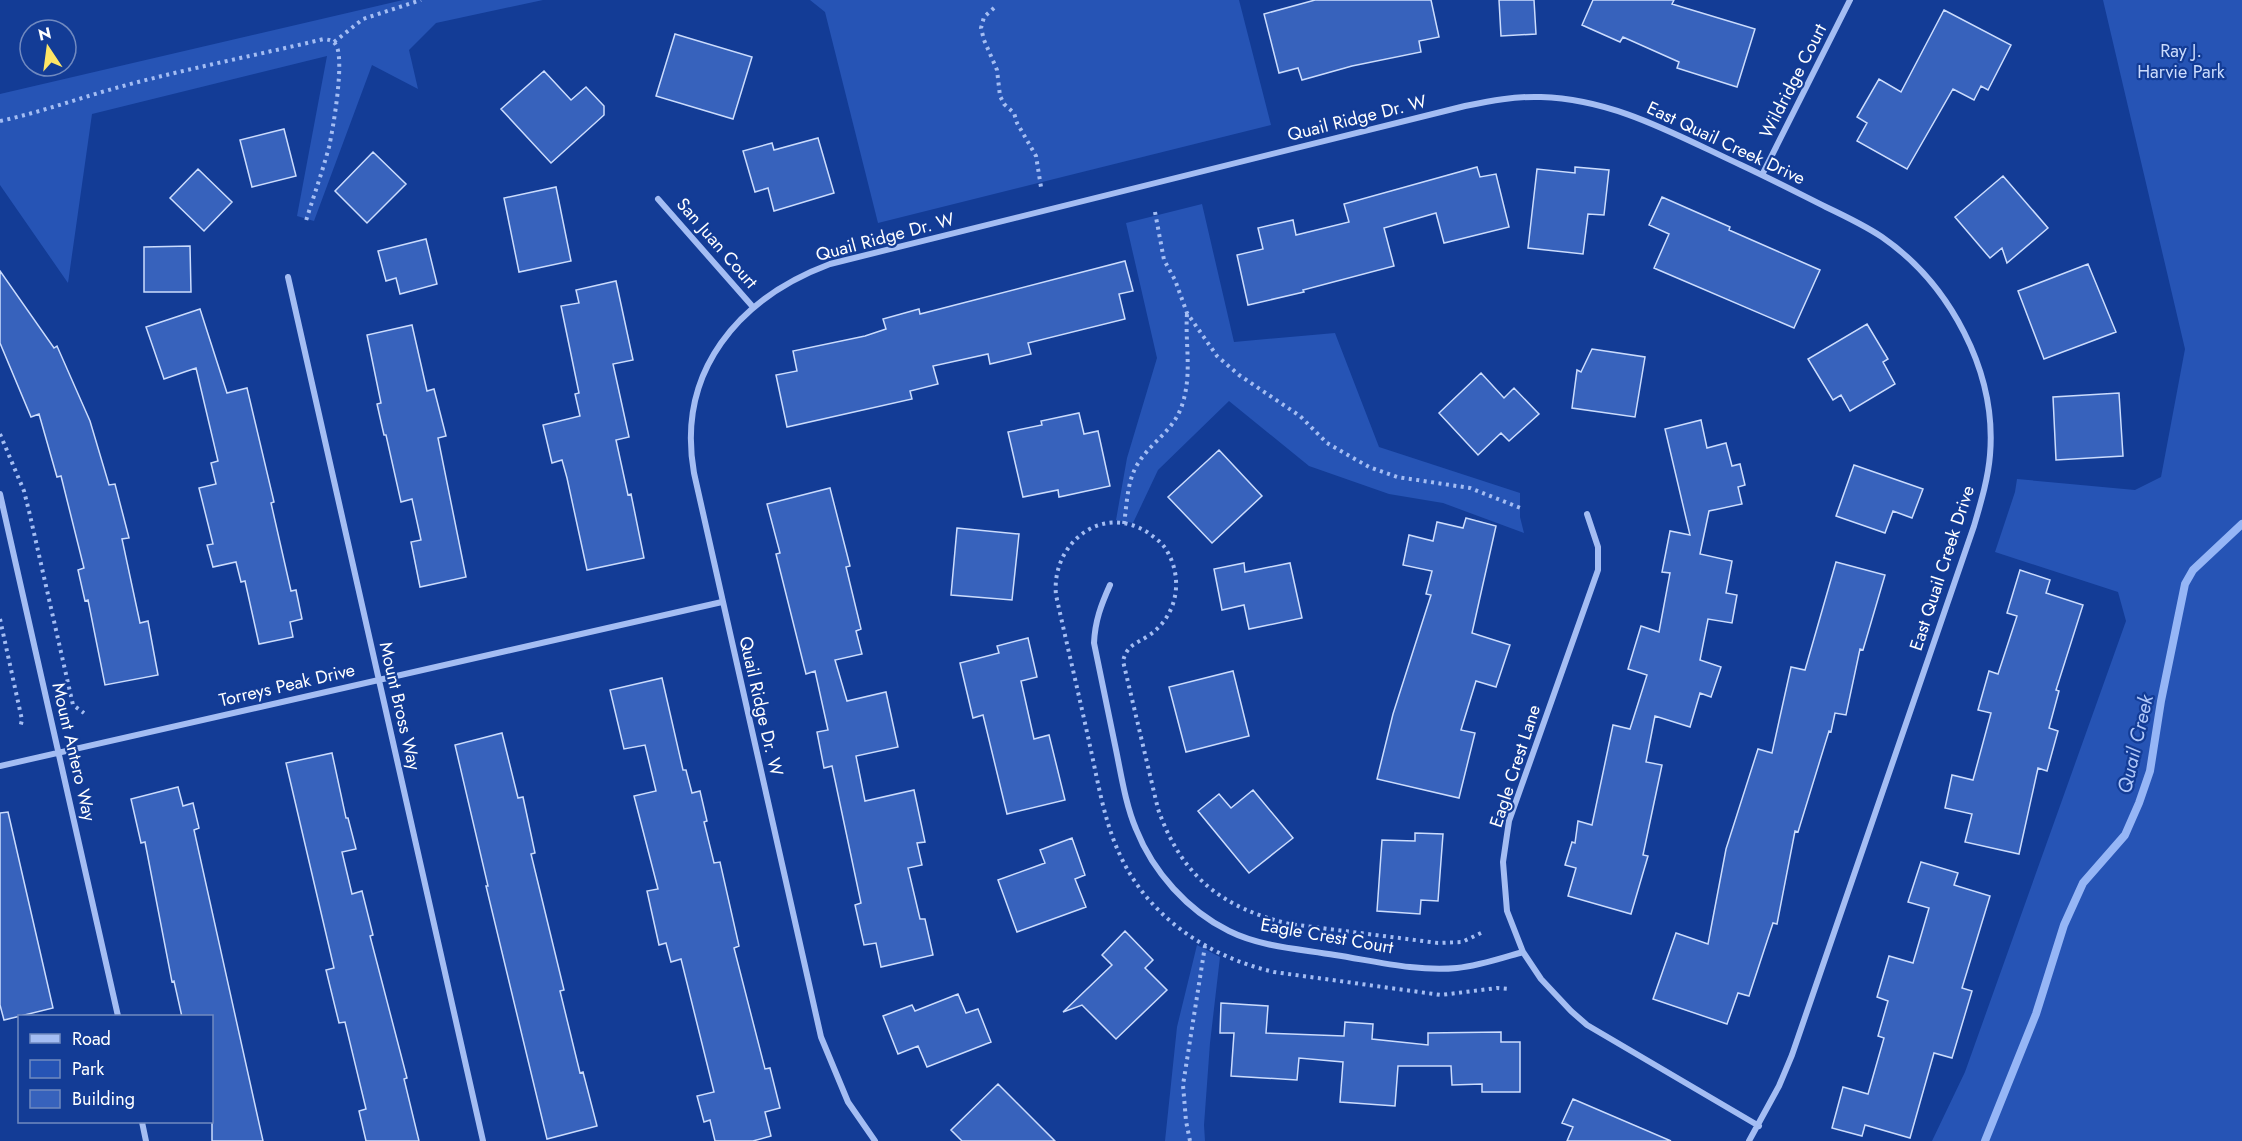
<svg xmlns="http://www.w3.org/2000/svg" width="2242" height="1141" font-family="Jost,sans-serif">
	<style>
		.green { fill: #2654b5 }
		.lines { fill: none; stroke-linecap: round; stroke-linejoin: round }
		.stream { stroke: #96b6f6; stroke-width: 8 }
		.building { fill: #3762bc; stroke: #cbdcfd; stroke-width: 1.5 }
		.path { stroke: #a4bdf3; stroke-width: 4; stroke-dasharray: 3 4.5; stroke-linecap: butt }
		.minor { stroke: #a4bdf3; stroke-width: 6 }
		.labels { text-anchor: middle; stroke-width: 4.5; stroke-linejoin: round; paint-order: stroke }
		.park-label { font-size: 18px; fill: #cbdcfd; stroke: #133c96 }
		.street-label { font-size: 18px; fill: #fff; stroke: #133c96 }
		.water-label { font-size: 20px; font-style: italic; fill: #b0c8f9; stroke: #133c96 }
	</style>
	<rect width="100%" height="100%" fill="#133c96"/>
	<path class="green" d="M403,0H543L436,23L409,50L418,89L372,65L314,221L297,216L327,56L92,114L68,283L0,185V94Z
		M810,0H1239L1271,125L878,223L825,12Z
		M2103,0H2242V1141H1932L1965,1072L2126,621L2118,592L1995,552L2015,492L2017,479L2135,490L2161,477L2185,349Z
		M1202,204L1234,342L1335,333L1379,447L1520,493V517L1524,533L1443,503L1389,494L1309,466L1229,401L1158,470L1133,523L1116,520L1127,458L1157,358L1126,223Z
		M1197,945L1220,957L1210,1043L1204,1125L1205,1141H1165L1177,1027Z"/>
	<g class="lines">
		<path class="stream" d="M1985,1141L2036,1014L2064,925L2083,883L2125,835L2139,803L2150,771L2161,701L2185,584L2193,570L2242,524"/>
	</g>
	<path class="building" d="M1315,0H1431L1439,37L1419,41L1421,52L1352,66L1302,80L1298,68L1279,73L1264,14Z
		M1499,0H1534L1536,34L1501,36Z
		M1593,0H1674L1672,4L1755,29L1737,87L1677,68L1679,62L1623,37L1620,42L1582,25Z
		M1944,10L2011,45L1988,90L1981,86L1974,100L1953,89L1907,169L1857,141L1867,123L1857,117L1879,79L1901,92Z
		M675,34L752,57L733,119L656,96Z
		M544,71L571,100L586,87L604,106V115L551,163L501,109Z
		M284,129L296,176L252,187L240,140Z
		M818,138L834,193L774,211L768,188L755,192L743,151L772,143L774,150Z
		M373,152L406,184L367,223L335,191Z
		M1477,167L1480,177L1496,174L1509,227L1444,243L1436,213L1384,228L1394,266L1303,290L1304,292L1248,305L1237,255L1263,249L1258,228L1293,220L1296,235L1349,222L1344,204Z
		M1575,167L1609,170L1604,215L1588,214L1583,254L1528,248L1537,169L1575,173Z
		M198,169L232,202L204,231L170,198Z
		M2003,176L2048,228L2007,263L2002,248L1990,258L1955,217Z
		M556,187L571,261L519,272L504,198Z
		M1662,197L1730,227L1729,230L1820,270L1794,328L1654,268L1669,234L1649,225Z
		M426,239L437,284L400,294L396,278L386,281L378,251Z
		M190,246L191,292H144V247Z
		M1125,261L1133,291L1119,294L1125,319L1028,343L1031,354L990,364L988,354L933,366L938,384L910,391L912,399L787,427L776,375L797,371L793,351L865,336L886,329L883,319L919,309L920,314Z
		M2088,264L2116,332L2044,359L2018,291Z
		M0,271L54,348L57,346L90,421L109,485L115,484L129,538L122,539L140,623L148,621L158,675L105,685L88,600L85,601L78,570L84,568L61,476L57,477L39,414L31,417L0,343Z
		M616,281L633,360L613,364L629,437L616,440L628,495L631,494L644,558L587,570L567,478L562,460L552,463L543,425L580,416L575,394L579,393L561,306L579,303L576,290Z
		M200,309L227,393L247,388L274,502L271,503L291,591L296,590L302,619L290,622L293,637L259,644L245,581L241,582L236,562L213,567L207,545L213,544L199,488L216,484L211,463L218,461L196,368L164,379L146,327Z
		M1867,324L1888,359L1883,362L1895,384L1850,411L1841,395L1833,400L1808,359Z
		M412,325L427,391L434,389L446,436L438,438L466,577L420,587L411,542L421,540L412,499L401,502L386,435H384L377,404L381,403L367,335Z
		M1592,349L1645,357L1635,417L1572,408L1577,370L1581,372Z
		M1481,373L1504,398L1514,388L1539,414L1509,441L1501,433L1478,455L1439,413Z
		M2119,393L2123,456L2056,460L2053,397Z
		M1079,413L1084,434L1098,431L1110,486L1059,497L1058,490L1023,497L1008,432L1042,425L1041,421Z
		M1701,420L1707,448L1726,443L1732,466L1740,464L1745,485L1738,487L1742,504L1709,511L1700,554L1732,561L1726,593L1737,595L1732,623L1708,619L1700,660L1721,667L1711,697L1700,693L1690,727L1655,716L1646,762L1662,765L1643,855L1648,856L1631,914L1568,896L1576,868L1565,865L1572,842L1575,843L1578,821L1592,825L1613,725L1630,729L1647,675L1628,669L1641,626L1659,632L1670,573L1662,572L1670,531L1690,535L1665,429Z
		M1219,450L1262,496L1212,543L1168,497Z
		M1854,465L1923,489L1912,518L1893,511L1885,533L1836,516Z
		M830,488L850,566L846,567L861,629L856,631L862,654L835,660L847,701L886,692L898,747L856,756L865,801L914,790L925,842L917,843L922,865L908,868L920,919H925L933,955L881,967L876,943L864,945L855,905L861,903L832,766L824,768L817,732L828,730L815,671L806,674L776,554L780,553L767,504Z
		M1466,518L1496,526L1472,633L1510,645L1496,687L1476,681L1461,730L1475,733L1459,798L1377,779L1393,714L1431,595L1426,594L1432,571L1403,565L1409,535L1433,541L1437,522L1463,528Z
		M957,528L1019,534L1012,600L951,595Z
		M1836,562L1885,575L1863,650L1860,649L1846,715L1835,713L1831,732L1829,731L1798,832L1795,831L1777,924L1773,923L1749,996L1738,993L1727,1024L1653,999L1676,933L1708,944L1726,849L1758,749L1772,753L1791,667L1805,670Z
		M1244,563L1245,572L1290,563L1302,618L1249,629L1244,605L1222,610L1214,569Z
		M2020,570L2050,580L2046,593L2083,605L2056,690L2059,691L2049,728L2058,731L2047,771L2038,768L2019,854L1965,842L1972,814L1945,808L1952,775L1973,780L1991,713L1978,710L1989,671L1998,674L2017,616L2007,613Z
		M1028,638L1037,677L1021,681L1034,739L1049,735L1065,800L1007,814L983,715L973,718L960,663L999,653L997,646Z
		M1233,671L1249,736L1186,752L1169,687Z
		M662,678L683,770H686L692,793L700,791L707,821L704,822L714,863L720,862L739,946L734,948L765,1069L770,1068L780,1108L765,1112L771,1136L753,1141H715L710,1120L704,1122L697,1096L714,1092L681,959L671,962L666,943L659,945L647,891L658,889L634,796L656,791L645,745L624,749L610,690Z
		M502,733L518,798L523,797L535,853L531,854L564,990L560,991L580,1073L583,1072L597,1126L547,1139L486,886H488L455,745Z
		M332,753L346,818H348L356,849L342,852L352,894L362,891L373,935L370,936L407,1078L404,1079L419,1141H366L359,1111L366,1109L345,1022L339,1023L326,970L334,968L286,763Z
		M178,787L183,806L193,803L199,828L194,830L263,1141H212V1017H182L174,981L172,982L145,842L141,843L131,799Z
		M1253,790L1293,838L1249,873L1198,811L1219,794L1231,808Z
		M8,812L53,1008L4,1020L0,1005V813Z
		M1415,833L1443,834L1438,901L1421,900L1420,914L1377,911L1382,840L1415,841Z
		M1072,838L1085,875L1075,879L1086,907L1017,932L998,880L1045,863L1040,850Z
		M1921,862L1958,873L1954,885L1990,896L1962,988L1972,991L1952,1058L1934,1053L1910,1138L1865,1125L1862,1136L1832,1128L1843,1087L1868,1094L1884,1038L1878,1036L1888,1001L1877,997L1889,956L1913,963L1929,908L1908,902Z
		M1125,931L1153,960L1145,968L1167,990L1116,1039L1082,1005L1063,1012L1112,965L1102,955Z
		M958,994L966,1013L978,1009L991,1042L927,1067L918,1046L898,1054L883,1016L912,1005L915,1011Z
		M1221,1003L1268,1006L1266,1033L1344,1036L1345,1022L1373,1024L1372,1039L1428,1045V1033L1501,1032V1042H1520V1092H1482V1084L1452,1085L1451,1066H1398L1395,1106L1340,1102L1343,1062L1299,1058L1297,1080L1231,1076L1234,1033H1220Z
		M998,1084L1055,1141H962L951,1130Z
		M1573,1099L1671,1141H1567L1573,1127L1562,1123Z"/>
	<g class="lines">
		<path class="path" d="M994,8L984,17L981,28L984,40L997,70L1000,96L1004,104L1014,113L1017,123L1036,156L1041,187
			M334,42L363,19L421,0
			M0,121C42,112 82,97 123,86C190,68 257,55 324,39C329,40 333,40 336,45C345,60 333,129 329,147C322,173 313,198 305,224
			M1155,212L1164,260L1175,280L1187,313L1217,356L1239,375L1300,416L1327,443L1369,467L1397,477L1470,488L1523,509
			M0,434L24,491L29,511L73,705L84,713
			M1124,524C1127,504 1127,482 1137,465C1151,441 1175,431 1183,402C1192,372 1185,344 1187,314
			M0,619L22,720L20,728
			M1481,933L1462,942L1438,943L1290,924C1222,908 1182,877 1158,809L1123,661C1127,645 1136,644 1148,636C1177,617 1184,580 1167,551C1162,542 1154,537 1147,532C1100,503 1051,545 1056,595C1067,645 1079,695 1090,746C1098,782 1104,821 1120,855C1149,918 1209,957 1274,972L1441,995L1497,988L1509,989
			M1190,1141L1186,1121L1183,1085L1205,946"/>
		<path class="minor" d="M1762,175L1850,0
			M658,199L753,307
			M288,277L483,1141
			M0,494L118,1016
			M1587,514L1598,547V570L1509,821L1503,862L1507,911L1523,952L1541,979L1571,1011L1587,1025L1759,1126
			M1110,585C1101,605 1095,621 1094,643C1101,677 1108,711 1115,745C1121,773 1125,803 1136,829C1153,872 1188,911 1229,931C1261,947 1300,949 1335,955C1374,961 1417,972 1457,968C1479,966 1502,958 1523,952
			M0,766L722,602
			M142,1122L146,1141
			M875,1141L848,1102L821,1037L694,473C676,371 739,298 830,264L1465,106C1490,101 1515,96 1541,97C1614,99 1676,135 1741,165C1769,178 1798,193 1826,207C1845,216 1864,225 1882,237C1950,284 1997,372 1990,455C1988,479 1981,502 1974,526L1792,1055L1779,1086L1749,1141"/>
	</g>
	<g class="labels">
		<g class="park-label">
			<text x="2181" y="57">Ray J.<tspan x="2181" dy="21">Harvie Park</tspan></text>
		</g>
		<g class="street-label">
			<text transform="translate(1793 81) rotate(-63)" y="6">Wildridge Court</text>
			<text transform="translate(1357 118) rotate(-14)" y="6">Quail Ridge Dr. W</text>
			<text transform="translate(1726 143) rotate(25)" y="6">East Quail Creek Drive</text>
			<text transform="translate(885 237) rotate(-15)" y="6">Quail Ridge Dr. W</text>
			<text transform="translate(717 243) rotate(49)" y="6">San Juan Court</text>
			<text transform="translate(1942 568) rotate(-72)" y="6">East Quail Creek Drive</text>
			<text transform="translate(287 685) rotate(-13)" y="6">Torreys Peak Drive</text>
			<text transform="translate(400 706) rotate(77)" y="6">Mount Bross Way</text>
			<text transform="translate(761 706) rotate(77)" y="6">Quail Ridge Dr. W</text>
			<text transform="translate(74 752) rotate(77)" y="6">Mount Antero Way</text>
			<text transform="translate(1515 766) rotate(-72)" y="6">Eagle Crest Lane</text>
			<text transform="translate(1327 936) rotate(10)" y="6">Eagle Crest Court</text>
		</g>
		<g class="water-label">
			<text transform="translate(2135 744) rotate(-77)" y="7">Quail Creek</text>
		</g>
	</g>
	<rect x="18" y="1015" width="195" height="108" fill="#133c96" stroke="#718ac0" stroke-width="1.5"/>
	<rect x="30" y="1034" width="30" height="9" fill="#a4bdf3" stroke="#718ac0" stroke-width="1.5"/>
	<text x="72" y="1045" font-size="18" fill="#ffffff">Road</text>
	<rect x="30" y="1060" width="30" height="18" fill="#2654b5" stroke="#718ac0" stroke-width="1.5"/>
	<text x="72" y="1075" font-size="18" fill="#ffffff">Park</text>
	<rect x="30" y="1090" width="30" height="18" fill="#3762bc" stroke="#718ac0" stroke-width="1.5"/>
	<text x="72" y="1105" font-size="18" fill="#ffffff">Building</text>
	<g transform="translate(48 48) rotate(347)"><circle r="28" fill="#133c96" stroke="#718ac0" stroke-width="1.5"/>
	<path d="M0-4.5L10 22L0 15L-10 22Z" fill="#ffe665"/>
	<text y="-9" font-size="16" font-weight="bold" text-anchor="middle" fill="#ffffff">N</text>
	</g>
</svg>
